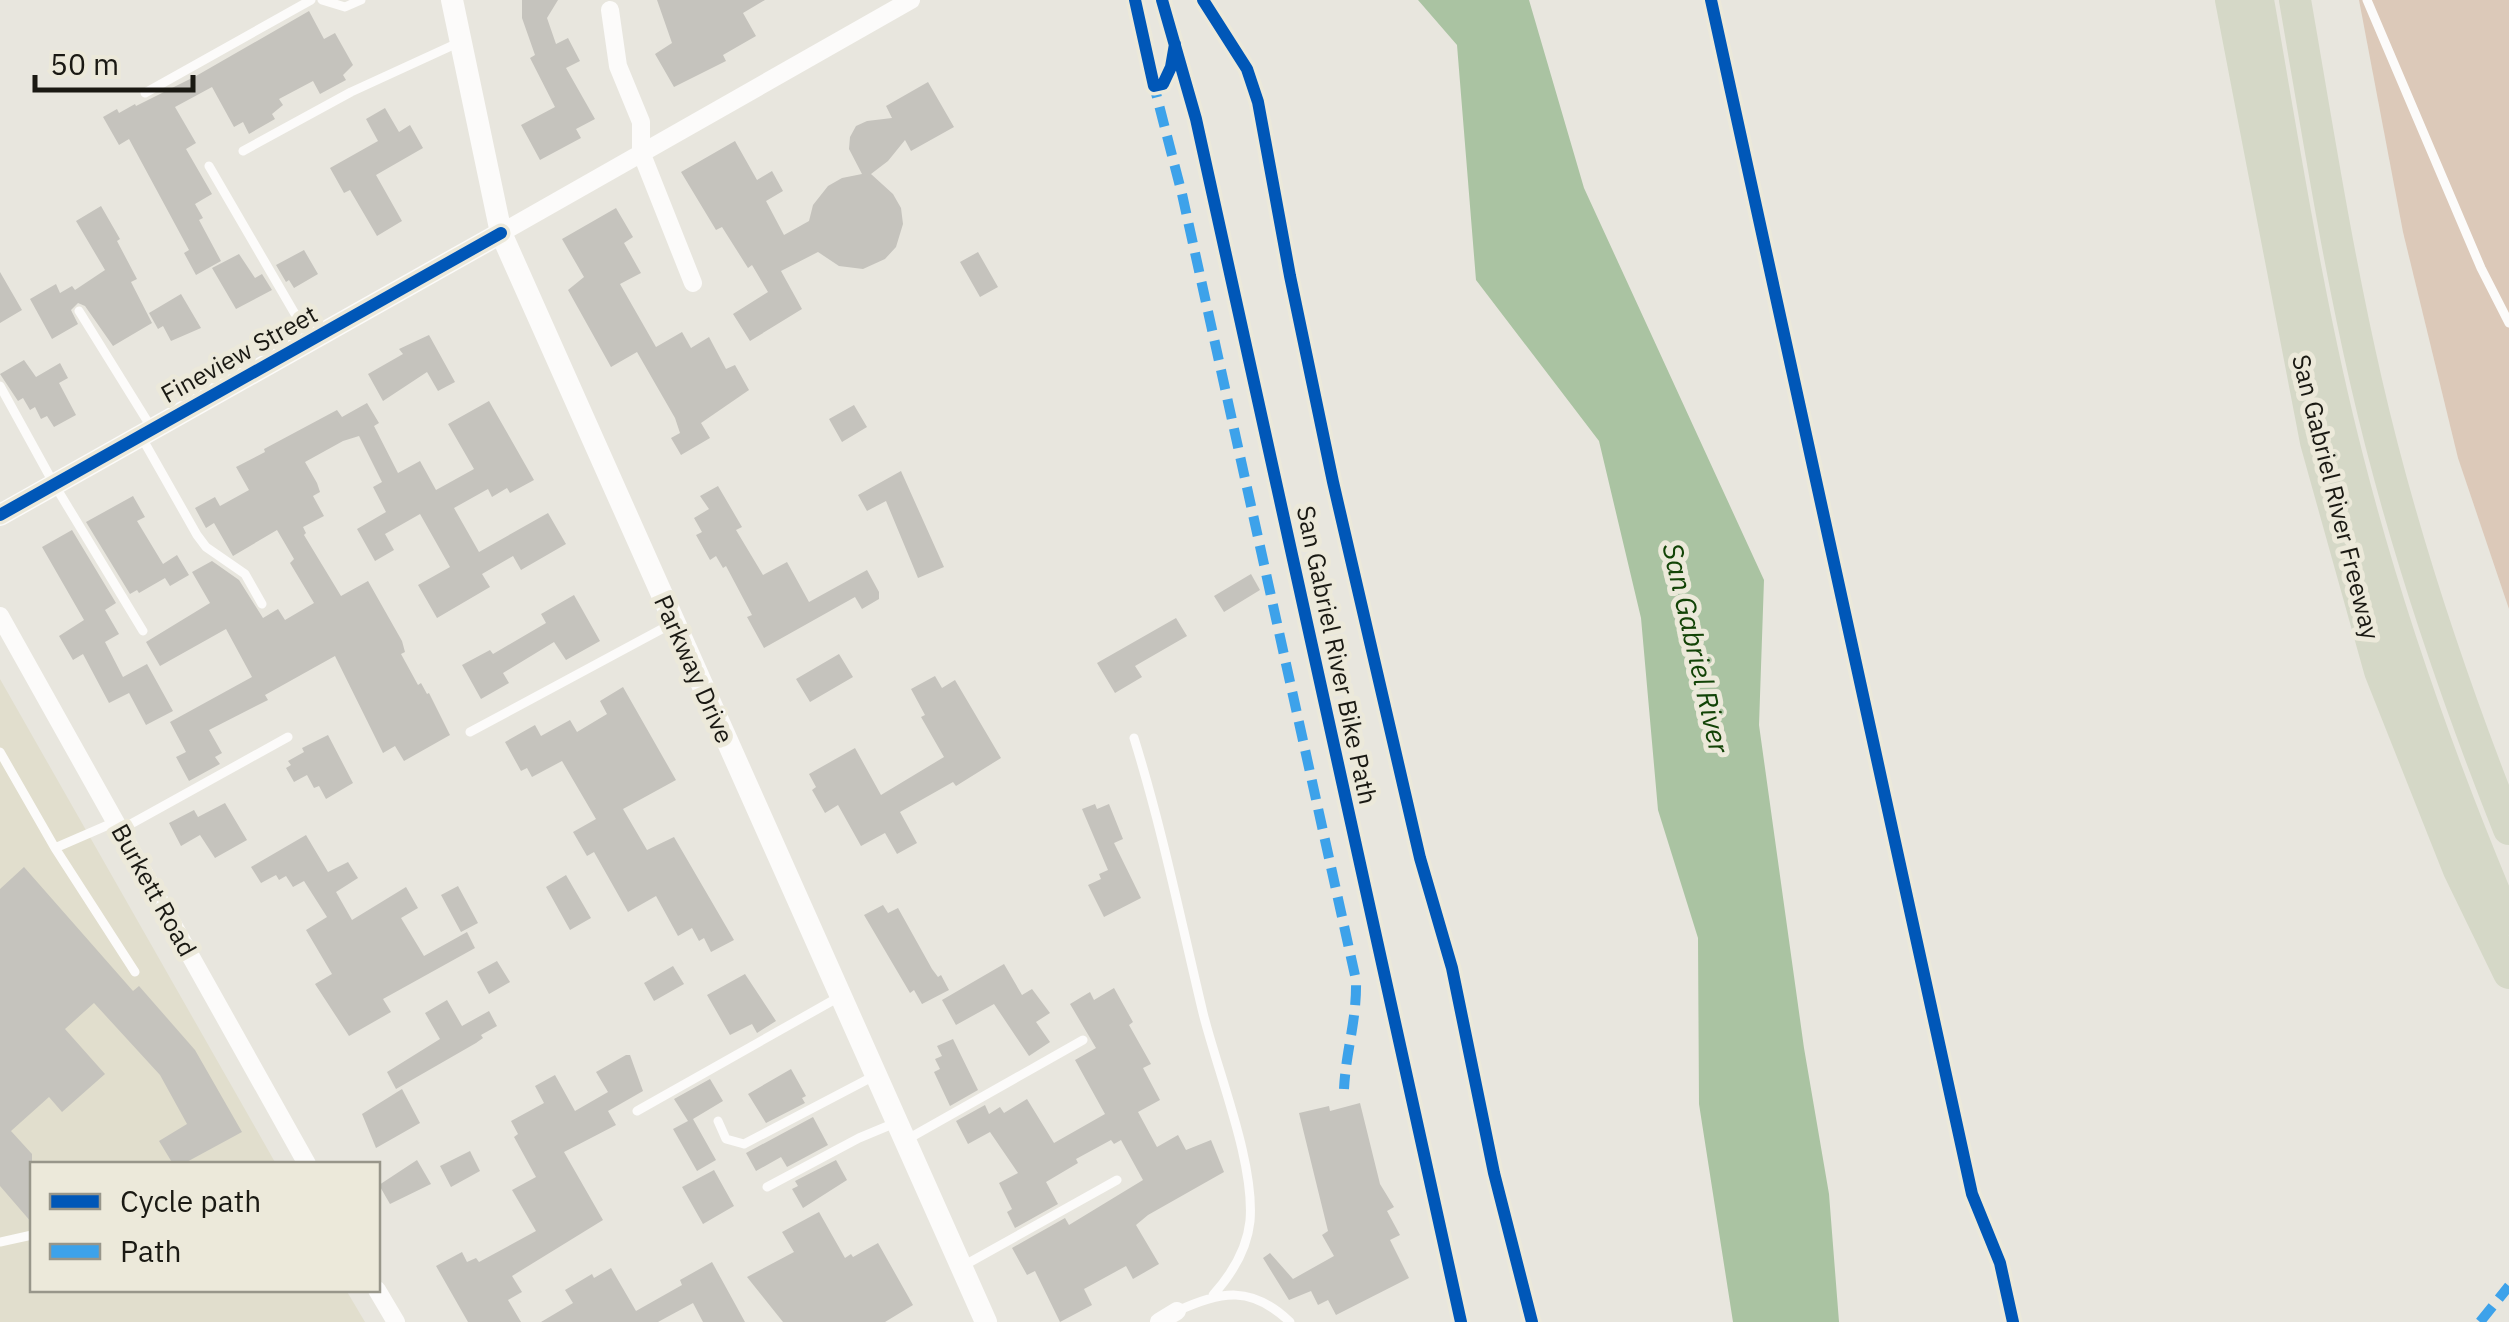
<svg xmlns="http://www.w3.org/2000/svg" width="2509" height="1322" font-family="'IBM Plex Sans',sans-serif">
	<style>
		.built { fill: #e1decd }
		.green { fill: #dcc9b9 }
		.water { fill: #aac3a2 }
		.building { fill: #c5c3bd }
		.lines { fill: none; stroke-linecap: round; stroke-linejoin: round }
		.service { stroke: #fcfbfa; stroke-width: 9 }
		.minor { stroke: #fcfbfa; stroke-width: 18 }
		.tertiary { stroke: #fcfbfa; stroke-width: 22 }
		.motorway { stroke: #d5d8c7; stroke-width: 32 }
		.quiet { stroke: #3da2ea; stroke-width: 10; stroke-dasharray: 20 10; stroke-linecap: butt }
		.cycleway-casing { stroke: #ece9da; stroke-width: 19 }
		.cycleway { stroke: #0057b8; stroke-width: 12 }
		.labels { text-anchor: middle; stroke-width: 10; stroke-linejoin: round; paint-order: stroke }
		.street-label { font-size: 25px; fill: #1a1913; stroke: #ece9da }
		.water-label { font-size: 28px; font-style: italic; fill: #124306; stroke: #ece9da }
	</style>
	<rect width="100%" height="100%" fill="#e8e6de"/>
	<path class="built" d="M0,679L276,1164H32V1290H346L365,1322H0Z"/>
	<path class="green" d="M2359,0H2509V609L2458,458L2403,232Z"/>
	<path class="water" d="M1418,0H1529L1584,188L1764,580L1759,725L1804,1048L1829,1194L1839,1322H1733L1699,1104L1698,938L1658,810L1641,618L1599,441L1476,280L1457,45Z"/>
	<path class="building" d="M522,0H558L547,18L556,44L568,38L580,61L566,68L595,119L576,129L581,138L540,160L521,125L555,107L530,58L535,55L522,18Z
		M657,0H765L743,13L756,36L723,55L726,61L674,87L655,54L672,43Z
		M309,11L324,39L335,33L353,65L343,75L346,80L320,94L313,81L279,99L283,105L272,114L275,119L249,134L243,122L234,127L212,87L175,107L196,143L186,149L212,194L195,204L203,218L199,220L221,261L196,275L184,253L189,250L129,139L119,145L103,117L117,109L119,113L135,104L136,106L196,76Z
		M928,82L954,127L911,151L905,140L888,161L871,174L893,194L901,208L903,224L896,247L885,259L863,269L839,266L818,252L781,271L802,309L750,341L733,314L768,292L752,265L748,268L722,227L716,230L681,172L735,141L757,180L772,171L783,191L766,201L784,235L809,221L813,205L828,186L842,178L862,174L849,149L850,137L856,126L867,121L892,118L886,106Z
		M385,108L399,132L410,125L423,148L376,175L402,221L377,236L350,190L344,193L330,168L378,141L366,119Z
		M101,206L120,239L117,241L137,279L131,282L152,323L113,346L85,306L78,303L71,310L78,324L52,339L30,299L56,284L60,293L72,286L75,290L105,270L76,221Z
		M616,208L633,237L624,243L641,273L620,284L656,347L682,332L691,348L709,337L726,369L735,365L749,390L701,423L710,438L681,455L671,438L680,433L675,418L637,352L611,367L568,290L584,277L562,239Z
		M304,250L318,274L294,288L289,280L286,282L276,265Z
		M978,252L998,287L980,297L960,262Z
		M239,254L255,278L262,274L272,290L236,309L212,268Z
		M0,272L22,310L0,323Z
		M181,294L201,328L171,341L163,326L158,329L149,313Z
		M429,335L455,382L438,391L427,372L383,401L368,374L403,354L399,349Z
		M24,360L36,377L60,363L68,378L59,383L76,415L54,427L47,416L41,419L35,407L30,410L23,398L18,401L0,374Z
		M489,401L534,480L510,493L507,488L492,497L488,489L454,508L479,552L548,513L566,544L521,570L513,556L482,574L490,587L437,618L418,585L450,567L420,514L385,534L394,550L375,561L357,529L386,512L373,487L382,482L359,436L343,441L305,462L317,483L320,492L313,496L324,516L303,527L306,533L304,535L341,596L368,581L402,641L405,652L401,654L418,685L421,683L427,694L429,693L450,735L404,761L395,746L383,753L335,656L265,695L268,700L209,730L222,753L215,757L220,764L189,781L176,757L186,752L170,722L252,677L226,629L160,666L146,642L210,603L192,572L212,561L239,580L263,618L278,609L285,620L314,603L290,563L294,559L277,530L233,556L214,523L206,528L195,508L215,497L220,506L249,490L236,467L265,452L264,449L337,410L342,417L367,403L379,423L374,426L398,473L420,461L436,490L474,469L448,424Z
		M854,405L867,427L842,442L829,419Z
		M901,471L944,567L918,578L886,501L867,511L858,495Z
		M718,486L742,527L736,530L763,575L787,562L809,602L867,570L879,592V599L862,609L855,597L764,648L747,617L752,615L726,566L723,568L716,556L710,560L696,535L702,532L694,518L709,509L700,496Z
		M133,496L145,517L137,521L163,564L177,555L189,575L170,586L165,578L139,593L137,590L130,594L86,522Z
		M72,530L116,603L105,610L119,634L105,642L123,677L147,664L173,711L146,725L129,693L109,703L83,654L73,660L59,636L84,620L42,547Z
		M1251,574L1260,590L1224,612L1214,596Z
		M574,595L600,641L566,660L554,642L503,673L509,683L481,699L462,665L490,650L493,654L546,623L541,614Z
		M1176,618L1187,636L1135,666L1142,677L1115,693L1097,663Z
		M839,654L853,677L810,702L796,679Z
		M935,676L942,688L955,680L1001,758L956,786L953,782L900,812L917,843L897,854L885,833L861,846L838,805L825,813L812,790L816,787L809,774L855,748L881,795L944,757L921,717L925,715L911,689Z
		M623,687L676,780L623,809L647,850L674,837L734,940L711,952L704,938L699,941L692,928L678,936L656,896L628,912L594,852L587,856L573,832L596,819L562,761L532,777L527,768L521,771L505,742L535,725L541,736L570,720L577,732L607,714L600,701Z
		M328,735L353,783L326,799L319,786L314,788L307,775L294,782L286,768L291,765L288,761L304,752L302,748Z
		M225,803L247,840L215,858L200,835L181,846L169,823L194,810L198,817Z
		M1095,804L1097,809L1109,804L1123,839L1114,843L1141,898L1104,917L1088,885L1101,879L1099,874L1108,870L1082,809Z
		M306,835L328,872L348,862L358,878L336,892L352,920L406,887L418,908L401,918L424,956L467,932L475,948L383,999L391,1012L349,1036L315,984L332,974L306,930L327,917L304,881L293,887L286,876L279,880L276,875L261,883L251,867Z
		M24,867L133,991L139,986L195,1050L242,1132L183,1164H173L159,1141L187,1124L160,1075L94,1003L65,1029L105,1074L62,1112L49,1097L11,1131L32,1154V1223L0,1186V889Z
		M566,875L591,918L570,930L546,887Z
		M458,886L478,923L461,932L441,895Z
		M883,905L888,913L898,908L932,969L938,977L941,975L949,990L922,1004L914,990L910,993L864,915Z
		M497,961L510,982L489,994L477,972Z
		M1004,964L1022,995L1032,989L1050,1013L1036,1022L1050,1042L1029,1056L994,1004L956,1025L942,1000Z
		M673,966L684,984L654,1001L644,983Z
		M745,974L776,1021L757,1033L752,1024L730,1035L707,995Z
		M1114,988L1133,1022L1129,1025L1151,1064L1143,1068L1160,1100L1138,1112L1157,1147L1178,1135L1186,1150L1211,1140L1224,1172L1148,1215L1136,1225L1159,1264L1133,1279L1126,1266L1084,1289L1092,1305L1060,1322L1035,1271L1027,1275L1012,1248L1065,1218L1069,1225L1143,1180L1121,1140L1114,1144L1111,1140L1076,1159L1078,1163L1046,1182L1058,1204L1015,1228L1007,1212L1012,1209L999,1183L1018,1173L990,1132L968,1144L956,1121L985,1105L989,1114L1000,1107L1004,1113L1027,1099L1054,1143L1105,1114L1075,1060L1096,1048L1070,1004L1090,992L1094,1000Z
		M447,1000L462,1026L489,1011L497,1026L481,1035L483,1038L476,1043L396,1089L387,1072L440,1039L425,1013Z
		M953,1039L978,1090L950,1106L934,1072L940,1069L935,1059L942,1056L937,1046Z
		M626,1055H630L643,1091L608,1111L616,1125L564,1152L603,1220L512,1276L522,1292L508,1300L521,1322H468L436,1266L462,1252L467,1262L476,1258L479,1262L536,1231L512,1190L536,1177L514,1137L518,1134L511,1121L544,1103L535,1086L555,1075L575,1111L608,1092L596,1072Z
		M791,1069L806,1096L802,1098L805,1103L766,1123L748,1094Z
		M710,1079L723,1101L693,1119L716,1160L697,1171L673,1129L688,1121L674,1099Z
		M402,1089L420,1123L376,1148L362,1114Z
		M1360,1103L1380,1184L1394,1207L1387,1211L1400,1235L1390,1240L1409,1278L1336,1315L1328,1300L1318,1305L1311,1291L1289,1300L1263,1258L1270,1253L1293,1279L1334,1256L1322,1235L1328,1231L1299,1113L1329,1106L1330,1111Z
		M813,1117L828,1145L787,1167L781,1157L756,1171L746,1153Z
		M470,1151L480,1171L451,1187L440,1166Z
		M417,1160L431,1184L390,1204L379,1185Z
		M836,1160L847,1180L803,1208L792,1189L798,1186L795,1181Z
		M714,1170L734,1206L703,1224L682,1187Z
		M819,1212L845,1258L851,1254L853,1257L878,1243L913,1305L885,1322H783L747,1277L794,1252L782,1232Z
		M712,1262L745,1322H703L693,1303L658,1322H541L573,1303L565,1290L592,1274L594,1278L611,1268L636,1311L682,1285L680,1280Z"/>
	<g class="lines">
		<path class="service" d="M322,0L345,7L361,0
			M2367,0L2481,268L2509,323
			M145,93L311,0
			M243,151L351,92L460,42
			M209,166L309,338
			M79,311L151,427
			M0,386L54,484L143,631
			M142,438L197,535L206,547L245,574L262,604
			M470,732L673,623
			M1134,738C1162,828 1181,921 1203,1013C1218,1073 1255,1163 1250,1221C1247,1250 1231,1275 1213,1295
			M0,752L55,848L115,822
			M120,830L288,737
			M55,848L135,972
			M637,1111L839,997
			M718,1121L726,1139L744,1144L874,1076
			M906,1140L1083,1040
			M767,1187L859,1138L895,1123
			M0,1242L32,1235
			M963,1266L1117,1180
			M1177,1311C1222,1291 1251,1285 1290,1322"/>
		<path class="minor" d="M610,10L618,66L641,122V152L693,283
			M501,233L911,0
			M0,616L307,1164
			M377,1290L396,1322
			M1159,1322L1177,1311"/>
		<path class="tertiary" d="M452,0L501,233L986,1322
			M0,515L501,233"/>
		<path class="motorway" d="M2231,0L2316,442L2380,671L2459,870L2509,973
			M2258,0C2285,154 2309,310 2348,461C2388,618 2443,771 2506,920
			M2295,0C2317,127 2337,255 2366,381C2401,534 2451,683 2509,829"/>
		<path class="quiet" d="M1152,78L1182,194L1356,980C1357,1020 1346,1050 1344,1089
			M2480,1322L2509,1286"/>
		<defs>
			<path id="cycleway" d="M1135,0L1154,86L1163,84L1171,67L1175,44
				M1162,0L1196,119L1461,1322
				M1203,0L1247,69L1258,102L1290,276L1333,482L1420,858L1452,968L1494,1173L1532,1322
				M1711,0L1972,1194L2000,1263L2013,1322
				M0,515L501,233"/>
		</defs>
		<use href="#cycleway" class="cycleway-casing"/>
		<use href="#cycleway" class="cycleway"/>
	</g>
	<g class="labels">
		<g class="street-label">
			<text transform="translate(239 354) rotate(-29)" y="9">Fineview Street</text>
			<text transform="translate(2336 497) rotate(76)" y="9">San Gabriel River Freeway</text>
			<text transform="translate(1337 655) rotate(78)" y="9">San Gabriel River Bike Path</text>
			<text transform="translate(694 669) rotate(66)" y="9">Parkway Drive</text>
			<text transform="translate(154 890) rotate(61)" y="9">Burkett Road</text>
		</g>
		<g class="water-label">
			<text transform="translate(1696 648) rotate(77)" y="10">San Gabriel River</text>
		</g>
	</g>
	<rect x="30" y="1162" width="350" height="130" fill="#ece9da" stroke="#98968a" stroke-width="2.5"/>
	<rect x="50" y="1194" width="50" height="15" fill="#0057b8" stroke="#98968a" stroke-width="2.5"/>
	<text x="120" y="1212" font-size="30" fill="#1a1913">Cycle path</text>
	<rect x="50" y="1244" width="50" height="15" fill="#3da2ea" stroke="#98968a" stroke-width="2.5"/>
	<text x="120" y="1262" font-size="30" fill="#1a1913">Path</text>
	<path d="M35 75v15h158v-15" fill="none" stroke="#1a1913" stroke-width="5"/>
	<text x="50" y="75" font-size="30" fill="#1a1913" stroke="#ece9da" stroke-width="8" paint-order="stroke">50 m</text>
</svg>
